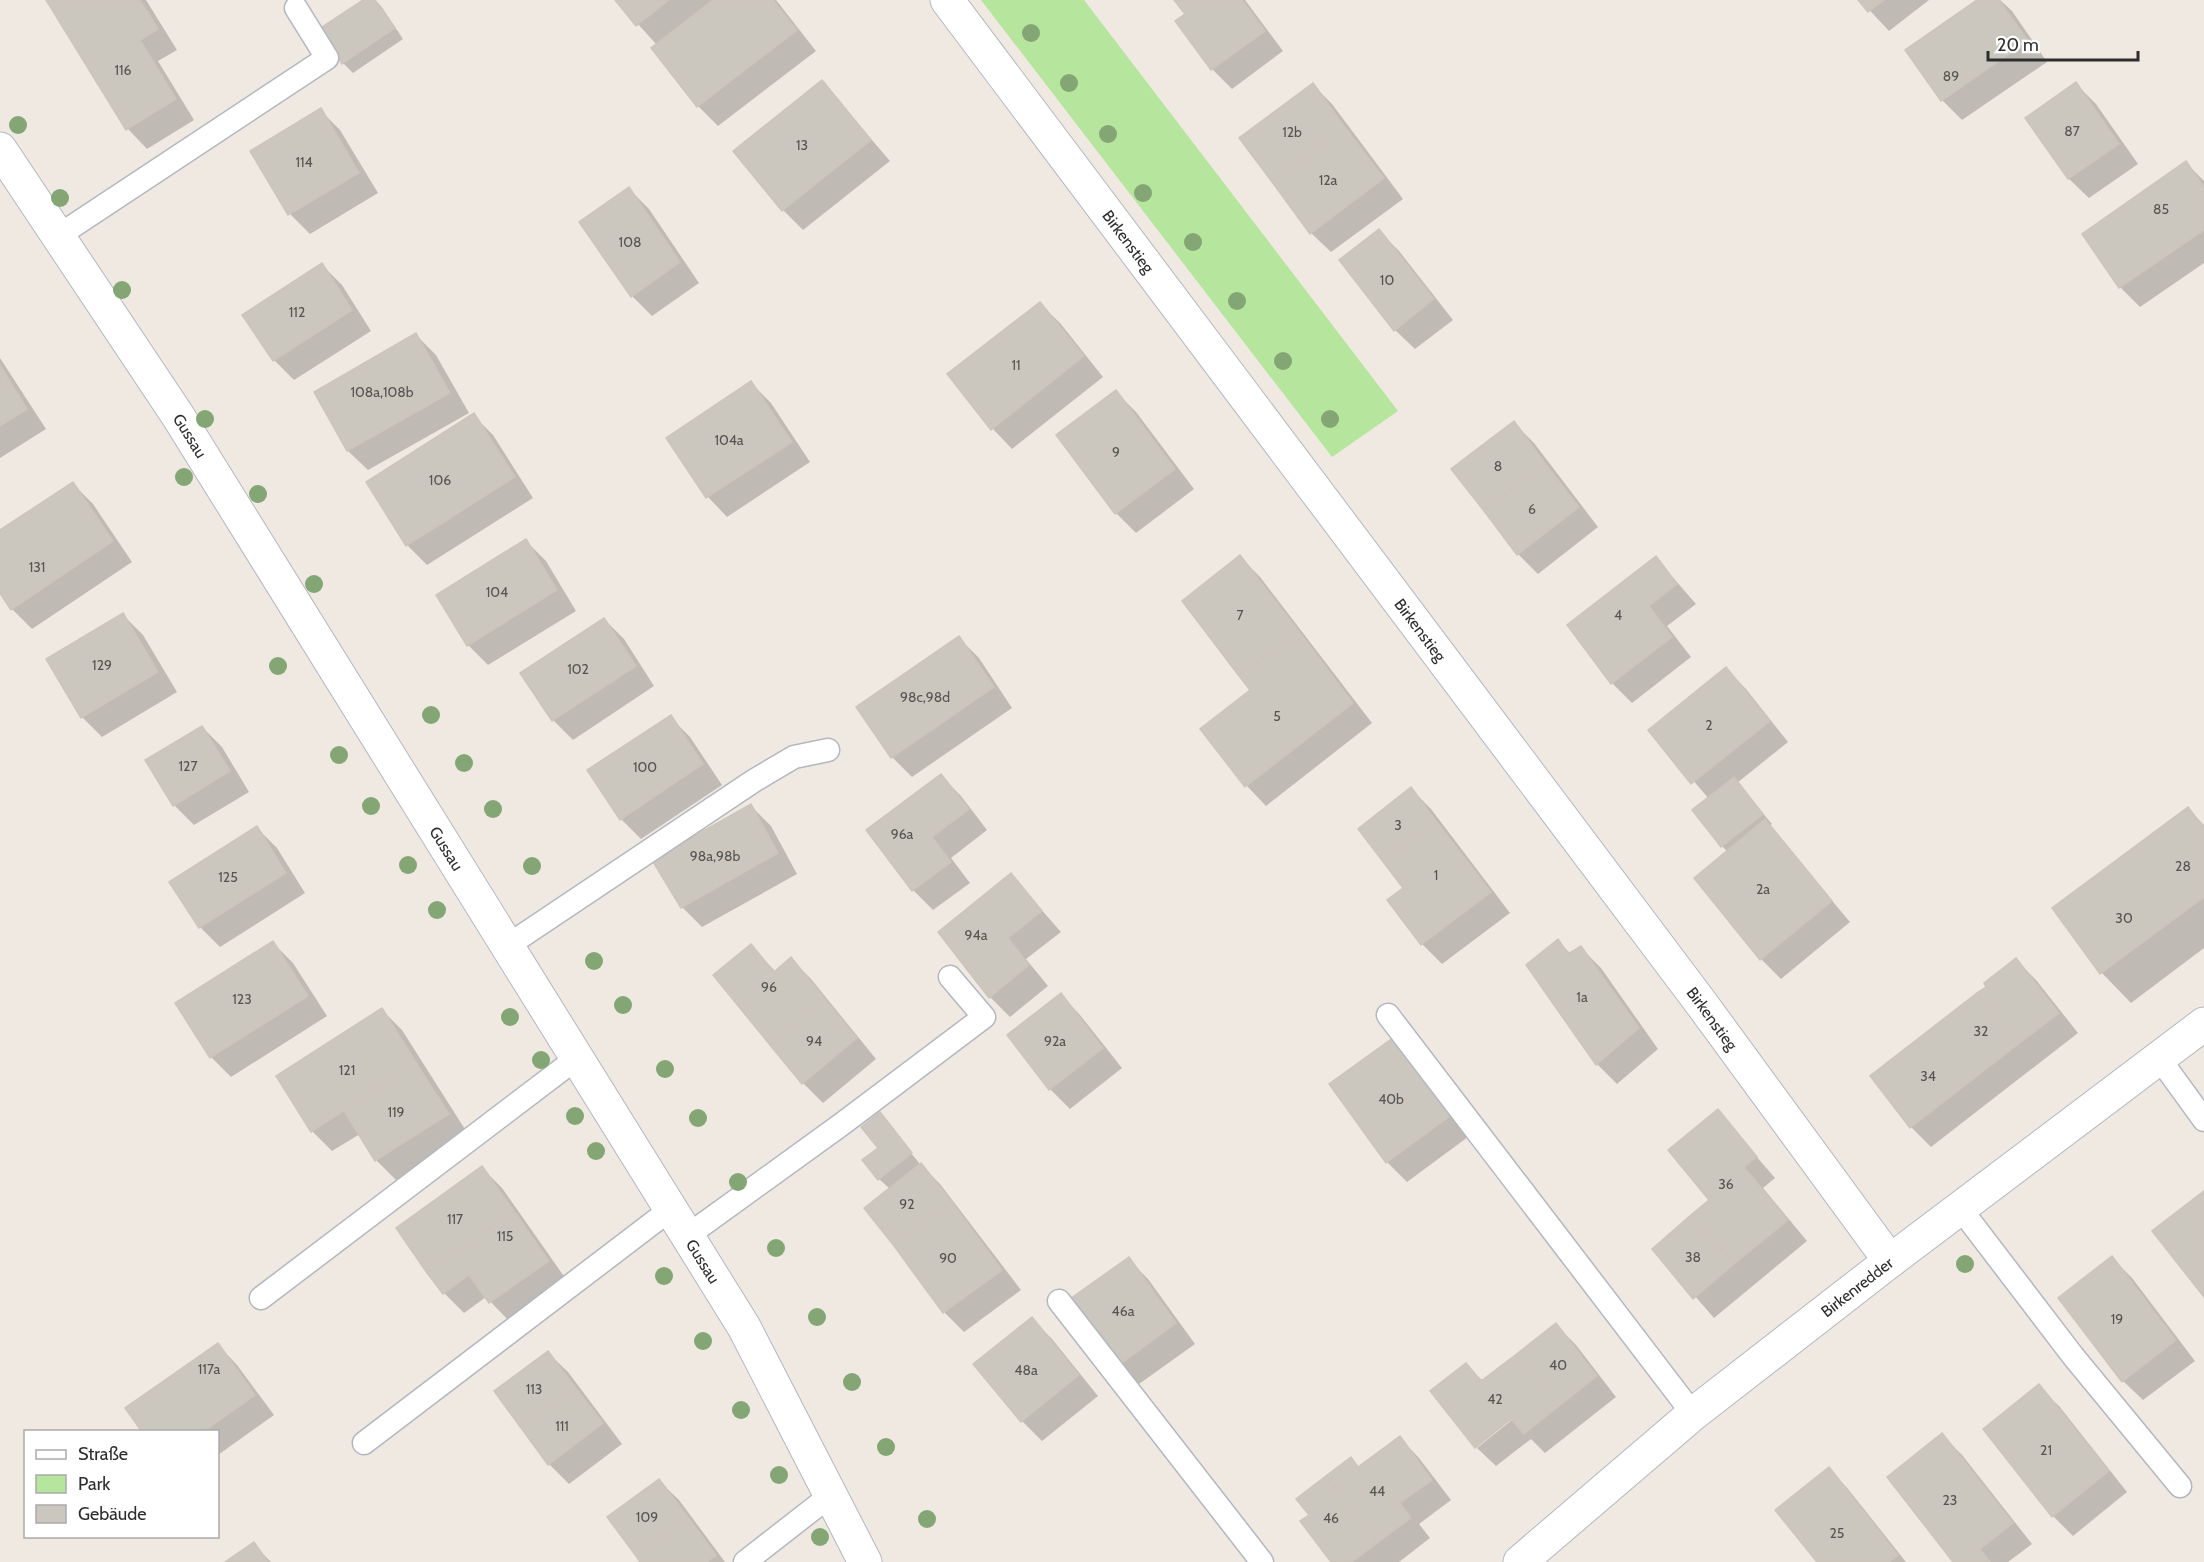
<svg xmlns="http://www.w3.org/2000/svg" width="2204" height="1562" font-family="Cabin,sans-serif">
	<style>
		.green { fill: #b6e59e }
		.shadow { fill: #0003 }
		.building { fill: #cbc7bf; stroke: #cbc5ba; stroke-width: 1.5 }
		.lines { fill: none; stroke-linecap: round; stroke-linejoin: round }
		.service-casing { stroke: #b4b7c1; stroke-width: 25 }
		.minor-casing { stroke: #b4b7c1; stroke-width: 35 }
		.service { stroke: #fff; stroke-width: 22 }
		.minor { stroke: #fff; stroke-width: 33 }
		.tree { fill: #84a574 }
		.labels { text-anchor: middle; stroke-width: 4.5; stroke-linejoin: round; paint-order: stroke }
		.number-label { font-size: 14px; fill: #555452 }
		.street-label { font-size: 16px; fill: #2e2e2e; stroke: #fff }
	</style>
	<rect width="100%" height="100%" fill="#efe9e1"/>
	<path class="green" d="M981,0H1084L1398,411L1332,457Z"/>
	<path class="shadow" d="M48,0H146L177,50L158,61L194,120L147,149L128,129Z
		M366,0H375L381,6L403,39L353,73L343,63Z
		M616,0H776L816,51L718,126L698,106L653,48L657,45Z
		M1176,0H1245L1283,51L1232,89L1212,69L1187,15Z
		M1860,0H1929L1889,31Z
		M1979,0H2000L2012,11L2047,62L1962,120L1942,100L1907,50Z
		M822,82L890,161L803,230L783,210L736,151Z
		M2076,84L2096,104L2138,164L2089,198L2069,179L2027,118Z
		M1313,85L1332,104L1403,199L1331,252L1311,233Z
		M320,110L340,130L378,193L310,234L290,214L252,151Z
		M2186,163L2204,181V263L2140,307L2120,287L2084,234Z
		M629,189L649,209L699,283L652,316L632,296Z
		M1379,231L1399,251L1453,320L1415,349L1395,330Z
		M322,265L342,285L371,331L294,380L274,360L244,315Z
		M1040,304L1060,323L1103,377L1012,449L993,429L949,375Z
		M416,335L436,355L469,413L368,470L348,451L316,392Z
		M0,358L46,429L0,458Z
		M751,383L771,403L810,462L727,517L708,497Z
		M1116,392L1136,412L1194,489L1136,533L1116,513Z
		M473,415L493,435L533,498L427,565L407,545L368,482Z
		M1514,423L1534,443L1598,527L1538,574L1518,554Z
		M73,484L93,504L132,562L32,629L12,609L0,590V532Z
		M526,541L546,561L576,611L488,665L468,645Z
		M1240,557L1260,577L1372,723L1266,806L1247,786L1202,729L1252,690Z
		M1656,558L1696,604L1667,626L1691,657L1632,703L1612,683Z
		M123,615L143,635L177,692L102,737L82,717L48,660Z
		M604,619L624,639L654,686L573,740L553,720Z
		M959,638L979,658L1012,708L912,777L892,757Z
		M1726,669L1746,689L1788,742L1737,783L1772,824L1769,826L1850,922L1781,979L1761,959L1728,852L1722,846L1709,799L1650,730Z
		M670,717L690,737L722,785L641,839L621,819Z
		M202,727L222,747L249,792L194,825L174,805Z
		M941,776L961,796L987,830L951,858L970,883L933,910L913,890Z
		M1411,789L1431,809L1510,913L1442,964L1423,945L1389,900L1405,888Z
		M751,806L771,826L797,874L702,927L682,907Z
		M2188,809L2204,825V948L2131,1003L2102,973L2054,909Z
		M257,828L277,848L305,893L220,947L200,927Z
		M1011,875L1061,932L1026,959L1048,986L1010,1017L990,997Z
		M1558,941L1571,954L1581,948L1601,968L1658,1049L1617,1084L1597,1064Z
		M273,943L293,963L327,1016L231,1077L211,1057L177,1003Z
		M751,946L776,972L791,959L811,979L876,1059L823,1103L803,1083Z
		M2016,960L2036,980L2078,1033L1931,1147L1911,1127L1872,1076L1989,987Z
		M1061,995L1080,1015L1122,1068L1070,1109L1050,1089Z
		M382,1010L402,1030L468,1134L396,1180L376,1160L360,1134L332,1151L312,1131Z
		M1397,1037L1472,1134L1407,1182L1387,1162Z
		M1717,1111L1775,1178L1763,1188L1807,1241L1714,1318L1654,1249L1711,1200Z
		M879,1114L920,1164L940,1184L1021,1290L964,1332L944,1312L866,1208L890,1189L879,1179Z
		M482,1168L502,1188L568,1282L510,1322L486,1297L464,1313L444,1293Z
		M2112,1258L2132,1278L2195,1361L2143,1400L2123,1381Z
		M1128,1259L1148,1279L1195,1344L1139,1384L1119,1365Z
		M1032,1319L1052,1339L1098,1396L1042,1441L1022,1421Z
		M1556,1325L1576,1345L1616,1397L1545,1453L1531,1439L1496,1466L1477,1448L1518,1415L1516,1413L1476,1445L1466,1365L1483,1381Z
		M218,1345L237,1365L274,1415L218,1455V1432H143Z
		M548,1353L568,1372L622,1444L569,1484L549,1464Z
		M2039,1387L2059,1406L2127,1492L2073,1536L2053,1516L1985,1430Z
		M1942,1435L1962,1455L2032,1544L2008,1562H1954Z
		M1400,1438L1419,1458L1451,1500L1419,1524L1430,1538L1399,1562H1332L1311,1515L1351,1459L1359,1468Z
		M1829,1469L1848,1489L1906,1562H1819Z
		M659,1481L679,1500L725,1562H642Z
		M253,1544L271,1562H228Z"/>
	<path class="building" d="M46,0H140L158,29L140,40L176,99L126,130Z
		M363,0H375L395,28L342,64L319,29Z
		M615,0H669L636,26Z
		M713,0H773L797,30L697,107L651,48Z
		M1174,0H1242L1265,31L1211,70L1175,21L1185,14Z
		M1858,0H1884L1868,12Z
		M1977,0H1999L2028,41L1941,101L1905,50Z
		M822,80L871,140L782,211L733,151Z
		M2076,82L2119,144L2068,179L2025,118Z
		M1313,83L1345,127L1272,182L1239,138Z
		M321,108L359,173L288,215L250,151Z
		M1345,127L1384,178L1310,234L1272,182Z
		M2186,161L2204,187V230L2119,288L2082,234Z
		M629,187L680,262L631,297L579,222Z
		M1379,229L1434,299L1394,331L1339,260Z
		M322,263L352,310L273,361L242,315Z
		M1040,302L1084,356L991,430L947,374Z
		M416,333L450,393L347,451L314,392Z
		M0,365L27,409L0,426Z
		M751,381L792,442L706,498L666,438Z
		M1116,390L1175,469L1115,514L1056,435Z
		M474,413L515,477L406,546L366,482Z
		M1514,421L1545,463L1484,511L1451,469Z
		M1545,463L1579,507L1517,555L1484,511Z
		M73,482L113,541L11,610L0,593V530Z
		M526,539L557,590L467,646L436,595Z
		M1240,555L1298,630L1239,676L1182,601Z
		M1656,556L1677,584L1649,606L1672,637L1611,684L1567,625Z
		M123,613L158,672L81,718L46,659Z
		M604,618L636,666L552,721L520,673Z
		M1298,630L1353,703L1245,787L1200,729L1250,690L1239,676Z
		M959,636L994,687L891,758L856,707Z
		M1726,667L1770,721L1691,784L1648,730Z
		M671,715L703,764L620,820L587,770Z
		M202,726L230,771L173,806L145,760Z
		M941,774L969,809L932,837L951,862L912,891L866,830Z
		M1734,777L1763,814L1721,847L1692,810Z
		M1411,787L1437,822L1384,863L1358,829Z
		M751,804L778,853L681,908L652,860Z
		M2188,807L2204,828V897L2100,974L2052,908Z
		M1765,819L1832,901L1760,960L1694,878Z
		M1437,822L1491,892L1421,945L1387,900L1403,888L1384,863Z
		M257,826L286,873L199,928L169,882Z
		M1011,873L1042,911L1008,938L1029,965L989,998L938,932Z
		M1558,939L1568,954L1581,946L1639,1028L1596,1065L1526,965Z
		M273,941L308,996L210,1058L175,1003Z
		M751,944L774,972L791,957L825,999L770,1045L713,975Z
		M2016,958L2059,1013L2017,1045L1977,993L1986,987L1984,983Z
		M1061,993L1103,1048L1049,1090L1007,1035Z
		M1977,993L2017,1045L1910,1128L1870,1076Z
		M825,999L857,1038L802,1084L770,1045Z
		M382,1008L417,1064L311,1132L276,1076Z
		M1397,1035L1454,1113L1386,1163L1329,1084Z
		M417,1064L449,1114L375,1161L344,1111Z
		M1718,1109L1757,1157L1744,1167L1788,1220L1734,1264L1692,1214L1709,1200L1668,1150Z
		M880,1112L912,1153L878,1180L862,1160L878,1148L861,1127Z
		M921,1163L951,1201L894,1246L864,1208Z
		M482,1166L514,1211L427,1273L396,1228Z
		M2204,1191V1297L2152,1231Z
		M951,1201L1002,1270L943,1313L894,1246Z
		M514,1211L549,1261L489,1303L469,1275L443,1294L427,1273Z
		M1692,1214L1734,1264L1693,1299L1652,1249Z
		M2112,1256L2176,1340L2122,1382L2058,1298Z
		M1129,1257L1176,1323L1118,1366L1070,1299Z
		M1032,1317L1079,1375L1021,1422L973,1364Z
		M1556,1323L1597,1376L1559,1406L1518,1353Z
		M218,1343L255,1395L203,1432H142L125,1408Z
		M548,1351L575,1387L521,1428L494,1391Z
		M1518,1353L1559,1406L1524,1434L1511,1419L1475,1448L1430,1391L1466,1363L1481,1381Z
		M2039,1384L2109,1471L2052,1517L1983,1429Z
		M575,1387L603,1423L548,1465L521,1428Z
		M1942,1433L2013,1523L1980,1549L1990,1562H1953L1887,1477Z
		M1400,1436L1432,1480L1400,1503L1411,1518L1377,1543L1326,1476L1351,1457L1358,1467Z
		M1829,1467L1898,1555L1889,1562H1817L1775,1510Z
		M1326,1476L1377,1543L1352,1562H1331L1300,1521L1309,1515L1296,1499Z
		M659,1479L688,1517L636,1556L607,1517Z
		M688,1517L716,1555L707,1562H640L636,1556Z
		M254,1542L268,1562H225Z"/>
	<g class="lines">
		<defs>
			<path id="service" d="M58,236L327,58L296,8
				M507,946L755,780L794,757L828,750
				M1388,1015L1693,1414
				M2159,1058L2204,1120
				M1960,1208L2073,1356L2180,1486
				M687,1236L842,1124L984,1017L950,977
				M261,1298L577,1058
				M1059,1301L1262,1562
				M364,1443L671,1209
				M745,1562L831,1495"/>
			<g id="minor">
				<path id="s1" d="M947,0L1701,1003L1890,1261"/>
				<path id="s2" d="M0,149L178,416L744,1327L865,1562"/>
				<path id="s3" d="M1520,1562L1693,1414L1890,1261L2204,1024"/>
			</g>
		</defs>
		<use href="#service" class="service-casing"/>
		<use href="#minor" class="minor-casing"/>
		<use href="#service" class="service"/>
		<use href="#minor" class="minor"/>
	</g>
	<g class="tree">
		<circle cx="1031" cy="33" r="9"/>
		<circle cx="1069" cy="83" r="9"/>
		<circle cx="18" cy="125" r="9"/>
		<circle cx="1108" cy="134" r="9"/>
		<circle cx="1143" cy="193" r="9"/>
		<circle cx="60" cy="198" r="9"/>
		<circle cx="1193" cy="242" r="9"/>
		<circle cx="122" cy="290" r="9"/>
		<circle cx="1237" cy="301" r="9"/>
		<circle cx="1283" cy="361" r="9"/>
		<circle cx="205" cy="419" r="9"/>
		<circle cx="1330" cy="419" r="9"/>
		<circle cx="184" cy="477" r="9"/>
		<circle cx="258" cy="494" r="9"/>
		<circle cx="314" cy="584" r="9"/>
		<circle cx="278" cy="666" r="9"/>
		<circle cx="431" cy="715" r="9"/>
		<circle cx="339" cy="755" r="9"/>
		<circle cx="464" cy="763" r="9"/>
		<circle cx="371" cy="806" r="9"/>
		<circle cx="493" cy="809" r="9"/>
		<circle cx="408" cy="865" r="9"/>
		<circle cx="532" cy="866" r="9"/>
		<circle cx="437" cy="910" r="9"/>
		<circle cx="594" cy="961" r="9"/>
		<circle cx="623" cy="1005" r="9"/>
		<circle cx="510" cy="1017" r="9"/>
		<circle cx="541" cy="1060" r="9"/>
		<circle cx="665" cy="1069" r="9"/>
		<circle cx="575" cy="1116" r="9"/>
		<circle cx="698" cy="1118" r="9"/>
		<circle cx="596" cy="1151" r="9"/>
		<circle cx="738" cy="1182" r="9"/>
		<circle cx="776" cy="1248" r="9"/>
		<circle cx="1965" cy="1264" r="9"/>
		<circle cx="664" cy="1276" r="9"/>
		<circle cx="817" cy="1317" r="9"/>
		<circle cx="703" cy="1341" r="9"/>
		<circle cx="852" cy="1382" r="9"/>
		<circle cx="741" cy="1410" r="9"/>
		<circle cx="886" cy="1447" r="9"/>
		<circle cx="779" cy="1475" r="9"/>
		<circle cx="927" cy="1519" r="9"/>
		<circle cx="820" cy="1537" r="9"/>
	</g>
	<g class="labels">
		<g class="number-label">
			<text x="123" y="75">116</text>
			<text x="1951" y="81">89</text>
			<text x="2072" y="136">87</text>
			<text x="1292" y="137">12b</text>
			<text x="802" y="150">13</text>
			<text x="304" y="167">114</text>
			<text x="1328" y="185">12a</text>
			<text x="2161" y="214">85</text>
			<text x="630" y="247">108</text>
			<text x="1387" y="285">10</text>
			<text x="297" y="317">112</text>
			<text x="1016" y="370">11</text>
			<text x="382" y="397">108a,108b</text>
			<text x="729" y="445">104a</text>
			<text x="1116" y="457">9</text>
			<text x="1498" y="471">8</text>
			<text x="440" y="485">106</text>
			<text x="1532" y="514">6</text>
			<text x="37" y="572">131</text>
			<text x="497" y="597">104</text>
			<text x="1240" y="620">7</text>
			<text x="1618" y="620">4</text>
			<text x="102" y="670">129</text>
			<text x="578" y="674">102</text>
			<text x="925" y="702">98c,98d</text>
			<text x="1277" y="721">5</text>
			<text x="1709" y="730">2</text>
			<text x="188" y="771">127</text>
			<text x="645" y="772">100</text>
			<text x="1398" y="830">3</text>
			<text x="902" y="839">96a</text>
			<text x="715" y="861">98a,98b</text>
			<text x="2183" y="871">28</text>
			<text x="1436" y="880">1</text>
			<text x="228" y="882">125</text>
			<text x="1763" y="894">2a</text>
			<text x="2124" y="923">30</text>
			<text x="976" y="940">94a</text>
			<text x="769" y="992">96</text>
			<text x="1582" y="1002">1a</text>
			<text x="242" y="1004">123</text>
			<text x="1981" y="1036">32</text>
			<text x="814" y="1046">94</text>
			<text x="1055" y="1046">92a</text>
			<text x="347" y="1075">121</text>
			<text x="1928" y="1081">34</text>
			<text x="1391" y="1104">40b</text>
			<text x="396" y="1117">119</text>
			<text x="1726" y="1189">36</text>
			<text x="907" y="1209">92</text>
			<text x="455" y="1224">117</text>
			<text x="505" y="1241">115</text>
			<text x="1693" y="1262">38</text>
			<text x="948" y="1263">90</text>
			<text x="1123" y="1316">46a</text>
			<text x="2117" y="1324">19</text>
			<text x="1558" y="1370">40</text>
			<text x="209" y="1374">117a</text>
			<text x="1026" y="1375">48a</text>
			<text x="534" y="1394">113</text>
			<text x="1495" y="1404">42</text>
			<text x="562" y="1431">111</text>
			<text x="2046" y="1455">21</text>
			<text x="1377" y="1496">44</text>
			<text x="1950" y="1505">23</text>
			<text x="647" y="1522">109</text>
			<text x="1331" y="1523">46</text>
			<text x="1837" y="1538">25</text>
		</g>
		<g class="street-label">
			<text dy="6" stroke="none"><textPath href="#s1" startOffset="302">Birkenstieg</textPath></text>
			<text dy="6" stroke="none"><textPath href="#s2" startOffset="344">Gussau</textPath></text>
			<text dy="6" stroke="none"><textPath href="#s1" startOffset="788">Birkenstieg</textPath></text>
			<text dy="6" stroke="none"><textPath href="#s2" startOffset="830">Gussau</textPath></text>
			<text dy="6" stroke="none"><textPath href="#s1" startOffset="1274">Birkenstieg</textPath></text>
			<text dy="6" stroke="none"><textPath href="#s2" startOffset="1316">Gussau</textPath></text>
			<text dy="6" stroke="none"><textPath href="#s3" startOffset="435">Birkenredder</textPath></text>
		</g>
	</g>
	<rect x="24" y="1430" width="195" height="108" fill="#ffffff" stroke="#ababab" stroke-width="1.5"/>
	<rect x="36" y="1450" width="30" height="9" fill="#ffffff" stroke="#ababab" stroke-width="1.5"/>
	<text x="78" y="1460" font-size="18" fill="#2e2e2e">Straße</text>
	<rect x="36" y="1475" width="30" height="18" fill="#b6e59e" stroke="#ababab" stroke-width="1.5"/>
	<text x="78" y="1490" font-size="18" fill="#2e2e2e">Park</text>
	<rect x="36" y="1505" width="30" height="18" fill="#cbc7bf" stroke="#ababab" stroke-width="1.5"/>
	<text x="78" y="1520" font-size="18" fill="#2e2e2e">Gebäude</text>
	<path d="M1988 51v9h150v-9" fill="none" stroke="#2e2e2e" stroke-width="3"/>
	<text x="1997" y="51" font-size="18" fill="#2e2e2e" stroke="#ffffff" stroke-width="4.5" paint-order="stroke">20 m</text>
</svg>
